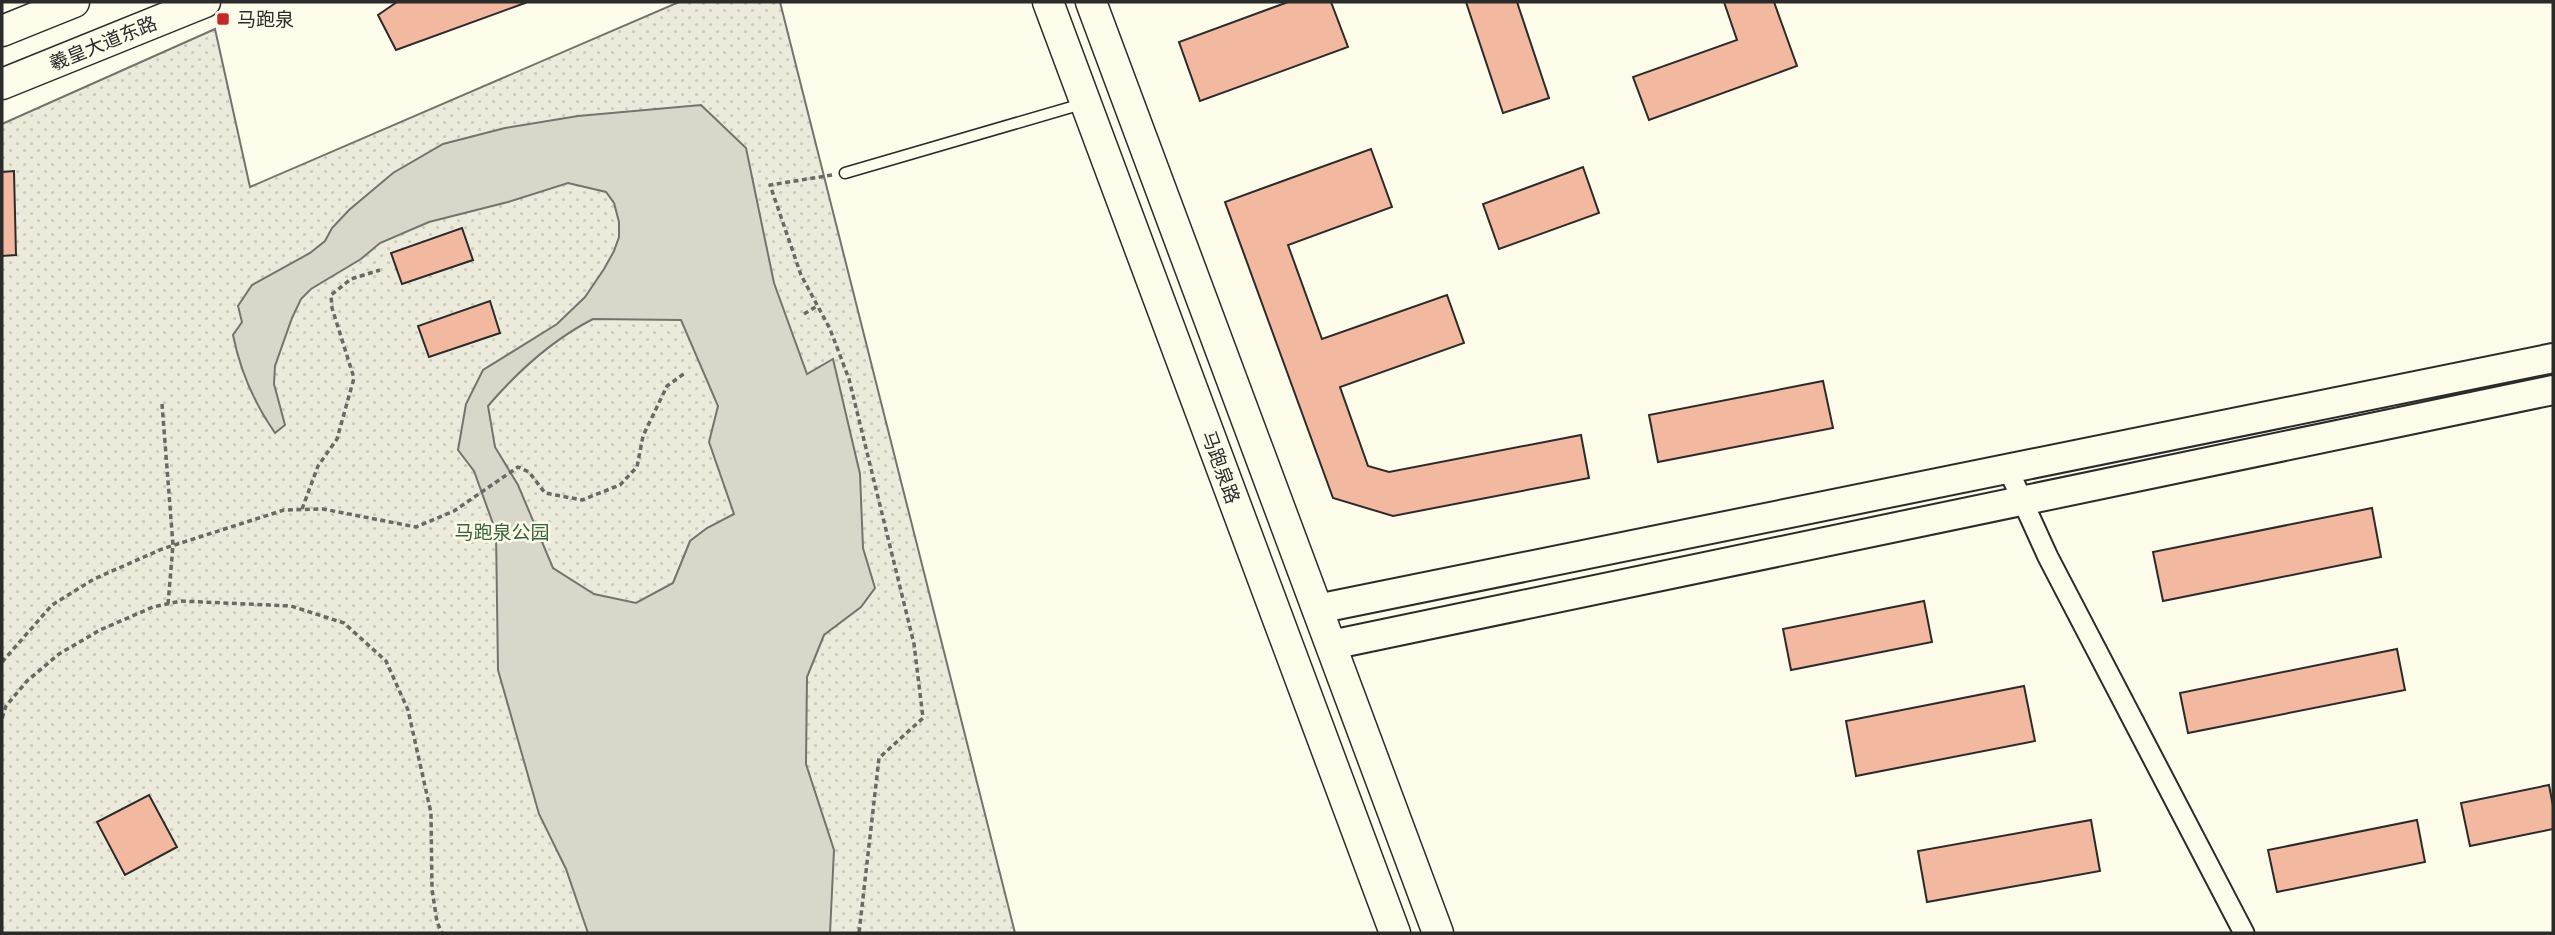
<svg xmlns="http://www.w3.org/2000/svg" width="2555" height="935" font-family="'Noto Sans','Noto Sans SC',sans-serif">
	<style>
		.park { fill: url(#park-dots); stroke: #74746e; stroke-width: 2 }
		.water { fill: #d8d7c9; stroke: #74746e; stroke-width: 2; fill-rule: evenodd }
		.building { fill: #f2b8a0; stroke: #2b2b2b; stroke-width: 2 }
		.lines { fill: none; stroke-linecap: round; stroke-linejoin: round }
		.lane-casing { stroke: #2b2b2b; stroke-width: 13 }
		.street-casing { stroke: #2b2b2b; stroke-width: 23 }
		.secondary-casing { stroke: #2b2b2b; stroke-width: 32 }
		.primary-casing { stroke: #2b2b2b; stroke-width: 33 }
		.path { stroke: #6a6964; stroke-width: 3.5; stroke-dasharray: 5 3.5; stroke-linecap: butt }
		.lane { stroke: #fdfbea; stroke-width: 10 }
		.street { stroke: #fdfbea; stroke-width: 19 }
		.secondary { stroke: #fdfbea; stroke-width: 28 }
		.primary { stroke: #fdfbea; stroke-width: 30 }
		.poi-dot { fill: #c62828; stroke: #fdfbea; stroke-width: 2.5 }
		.labels { text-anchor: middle; stroke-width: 5; stroke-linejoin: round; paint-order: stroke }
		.poi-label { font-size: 19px; fill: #2b2b2b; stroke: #fdfbea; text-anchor: start }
		.street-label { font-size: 19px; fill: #2b2b2b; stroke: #fdfbea }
		.park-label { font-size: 19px; fill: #34623c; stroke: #fdfbea }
	</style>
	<defs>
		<pattern id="park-dots" width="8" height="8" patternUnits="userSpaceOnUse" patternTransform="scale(1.75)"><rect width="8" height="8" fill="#ecebdb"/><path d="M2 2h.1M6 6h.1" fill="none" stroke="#cbcabc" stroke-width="1.8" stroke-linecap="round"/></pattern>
	</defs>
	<rect width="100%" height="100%" fill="#fdfbea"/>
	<path class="park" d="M679,2H780L1015,933H2V124L215,29L250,187Z"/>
	<path class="water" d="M701,105L746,148L774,283L807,374L833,359L860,474L863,548L875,588L861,607L824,635L807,677L806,764L834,850L830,933H588L566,869L539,814L498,670L496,532L474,471L458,450L466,404L483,370L557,324L585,297L604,269L614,251L619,237V222L614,203L606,192L568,183L508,202L429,222L380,243L361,259L311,289L301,299L292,318L275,366L274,384L285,425L275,433C254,403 240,370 233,335L242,322L238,306L252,285L310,253L325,241L332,228L349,210L393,173L443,144L505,128L578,116ZM593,319L681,320L718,406L709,442L734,514L707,528L690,541L673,583L636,603L594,594L553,568L518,485L495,447L488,406C518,371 552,340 593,319Z"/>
	<path class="building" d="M397,2H524L525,3L396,50L378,15Z
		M1288,2H1331L1348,47L1200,101L1179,42Z
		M1466,2H1517L1549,98L1503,113Z
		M1724,2H1774L1797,66L1649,120L1633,77L1737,40Z
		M1371,149L1392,207L1288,245L1322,339L1447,295L1464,343L1340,387L1368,466L1389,472L1581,435L1589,478L1393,516L1333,498L1225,202Z
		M1583,167L1599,213L1499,249L1483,204Z
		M14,171L16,255L2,256V172Z
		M462,228L473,260L402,284L391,253Z
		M490,301L500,333L429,357L418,326Z
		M1823,381L1833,428L1658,462L1649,415Z
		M2372,508L2381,557L2163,601L2153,552Z
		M1924,601L1932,642L1791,670L1783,629Z
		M2397,649L2405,690L2188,733L2180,693Z
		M2024,686L2035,741L1856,776L1846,721Z
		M2549,785L2553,806V829L2470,846L2461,803Z
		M149,795L177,847L125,875L97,822Z
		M2091,820L2100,871L1927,902L1918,851Z
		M2417,820L2425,862L2277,892L2268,850Z"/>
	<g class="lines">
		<defs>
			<path id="lane" d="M845,173L1082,104"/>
			<path id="street" d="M2008,469L2048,557L2244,933"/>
			<path id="secondary" d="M1317,609L2553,358
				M1331,645L2553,390"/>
			<path id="primary" d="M1048,2L1395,933
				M1091,2L1438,933
				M2,31L74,2
				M2,84L205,2"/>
		</defs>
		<use href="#lane" class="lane-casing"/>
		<use href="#street" class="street-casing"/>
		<use href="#secondary" class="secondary-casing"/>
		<use href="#primary" class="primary-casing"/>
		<path class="path" d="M832,175L770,185L801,275L830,329L849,379L914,644L923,718L879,758L859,933
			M804,314L817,306
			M162,404L173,545L168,604
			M302,509L318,466L337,439L354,378L332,308L331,295L351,279L380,270
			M2,662L52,605L94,579L162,549L284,510L323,509L416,527L454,511L518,467L529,472L545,493L582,500L620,485L637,467L643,436L667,386L685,373
			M2,718L6,706L27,681L59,654L100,630L153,607L181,601L291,606L344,623L386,661L408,710L431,813L432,889L437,922L442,933"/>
		<use href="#lane" class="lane"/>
		<use href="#street" class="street"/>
		<use href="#secondary" class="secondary"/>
		<use href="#primary" class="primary"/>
	</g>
	<rect class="poi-dot" x="216" y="12" width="14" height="14" rx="3.5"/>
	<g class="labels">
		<g class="poi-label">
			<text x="237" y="26">马跑泉</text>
		</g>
		<g class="street-label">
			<text transform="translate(103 43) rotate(-22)" y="7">羲皇大道东路</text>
			<text transform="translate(1221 467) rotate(70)" y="7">马跑泉路</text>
		</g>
		<g class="park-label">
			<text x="502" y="539">马跑泉公园</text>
		</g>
	</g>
	<rect width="2555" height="935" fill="none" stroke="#2b2b2b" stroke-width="7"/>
</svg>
